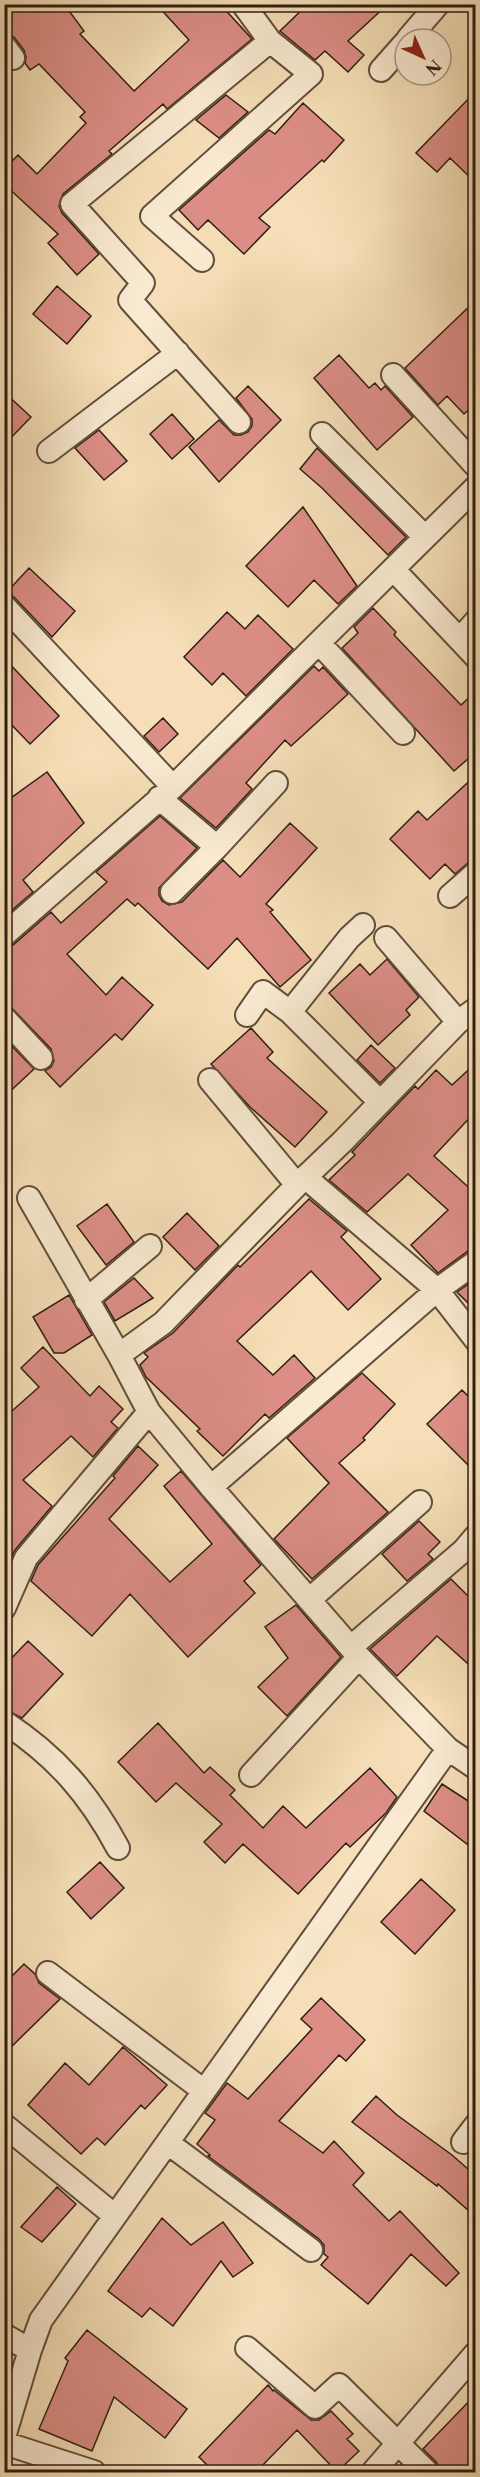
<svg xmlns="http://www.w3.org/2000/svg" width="480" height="2477" font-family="'Libre Caslon Text',serif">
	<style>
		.building { fill: #dc8e86; stroke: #2f1e12; stroke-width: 1.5 }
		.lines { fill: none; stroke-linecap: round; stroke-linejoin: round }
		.street-casing { stroke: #614e3c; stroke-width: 26 }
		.street { stroke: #f9ead1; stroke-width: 22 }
	</style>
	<rect width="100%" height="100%" fill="#f6dfb8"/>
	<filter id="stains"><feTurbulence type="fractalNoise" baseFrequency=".00333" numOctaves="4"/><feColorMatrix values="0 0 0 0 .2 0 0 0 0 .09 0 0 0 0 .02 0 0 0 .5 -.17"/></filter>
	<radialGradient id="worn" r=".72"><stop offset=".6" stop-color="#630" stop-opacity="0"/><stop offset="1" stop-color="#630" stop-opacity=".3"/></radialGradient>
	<path class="building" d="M4,4H64L84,31L80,34L134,91L189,40L156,4H220L252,39L167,109L163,104L109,151L112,154L63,194L59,206L62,213L99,254L77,275L48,243L58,234L4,184V169L18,155L37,174L86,123L80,117L85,112L39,64L30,70L25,63L26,57L24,50L14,37L4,33Z
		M308,4H388L348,41L364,55L348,72L325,51L315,60L280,31Z
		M476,91V183L450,158L437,172L416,153Z
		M226,95L248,112L219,138L196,120Z
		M303,103L344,140L324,162L322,160L259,218L270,227L244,254L208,220L198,230L179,210L269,130L275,134Z
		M57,286L91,316L67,344L33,314Z
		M476,300V403L464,414L447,396L438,405L405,368Z
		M339,355L369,388L375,383L381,390L385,386L413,417L377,450L314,378Z
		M248,386L281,420L219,482L189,447L219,420L234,435H241L248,432L252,426V419L236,398Z
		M4,392L31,417L4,445Z
		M172,414L194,439L172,459L150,434Z
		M99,430L127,461L104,480L75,448Z
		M317,448L406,537L388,555L322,488L300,469Z
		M303,507L357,586L338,604L314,580L288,607L246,566Z
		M29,568L75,611L52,637L14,597L6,593Z
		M373,608L396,632L394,635L461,705L476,691V752L454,771L342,648L358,633L354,627Z
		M227,612L245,629L258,615L293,649L246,696L223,673L212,685L184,657Z
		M4,658L59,716L30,744L4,717Z
		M314,666L319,671L323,667L348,694L291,746L285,740L246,783L252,789L216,828L180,798Z
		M163,718L178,734L159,752L144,736Z
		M47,772L84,823L23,880L33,892L4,917V803Z
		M476,775V860L468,863L455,874L445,864L430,879L390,839L418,811L427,820Z
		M160,816L197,848L159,888V895L162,901L169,905L182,902L223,860L240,877L290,823L317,848L266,904L273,910L270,912L311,960L280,987L237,938L208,969L138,903L135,906L127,899L67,954L106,995L122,977L153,1005L122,1040L115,1034L60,1087L45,1071L51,1067L54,1061L51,1049L4,1000V948L13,945L51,912L61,923L107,882L96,872Z
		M387,959L419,997L406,1010L410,1015L378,1045L329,993L360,964L370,975Z
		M251,1028L273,1052L267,1058L327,1112L295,1147L250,1107L211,1064Z
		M4,1038L34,1069L4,1097Z
		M371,1045L395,1068L380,1083L357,1060Z
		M476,1063V1111L434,1156L476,1194V1249L468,1251L438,1273L411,1245L448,1210L408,1174L367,1212L329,1180L355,1155L352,1152L415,1086L418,1089L436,1070L452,1085Z
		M309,1199L347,1231L341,1237L381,1279L348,1310L311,1271L237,1341L273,1375L294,1355L315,1378L269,1418L265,1414L223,1456L197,1431L200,1429L146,1377L140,1365L148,1357L144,1353L173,1333L238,1265L240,1267Z
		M107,1204L134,1242L106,1265L77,1226Z
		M187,1213L219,1246L195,1270L163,1237Z
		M134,1278L153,1298L115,1321L104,1302Z
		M476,1279V1311L457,1292Z
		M69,1295L92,1335L64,1353H54L33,1317Z
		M43,1347L90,1396L99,1386L123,1409L111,1422L118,1428L93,1457L71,1436L23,1480L52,1506L15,1550L9,1562L4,1558V1418L39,1387L21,1368Z
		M362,1373L395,1404L363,1438L365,1440L339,1463L388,1512L312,1579L274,1539L329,1483L287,1438Z
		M462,1390L476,1404V1473L427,1424Z
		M138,1446L158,1465L109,1519L170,1582L212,1544L164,1486L181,1471L261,1565L244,1581L255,1593L188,1657L130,1594L92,1636L31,1581L38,1565L115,1478L113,1476Z
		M419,1521L440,1542L428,1554L433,1559L407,1581L382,1554Z
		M451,1579L476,1604V1671L437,1636L397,1676L370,1649Z
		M296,1605L341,1657L287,1716L258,1687L288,1658L265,1627Z
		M28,1641L63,1674L22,1718L4,1709V1666Z
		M158,1723L204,1773L210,1767L235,1790L230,1795L263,1828L283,1806L306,1828L370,1768L397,1797L386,1813L350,1847L346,1843L298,1894L243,1844L225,1863L204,1842L222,1824L176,1783L156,1802L118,1762Z
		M442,1784L476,1806V1851L424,1811Z
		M100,1862L124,1888L91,1919L67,1892Z
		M421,1879L455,1910L415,1954L381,1922Z
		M24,1964L35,1974L39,1983L60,1999L4,2054V1984Z
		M321,1998L365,2040L346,2061L339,2055L279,2121L323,2153L334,2141L364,2173L353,2185L389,2221L400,2211L459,2273L446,2286L411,2254L368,2304L321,2265L328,2257L324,2254V2245L319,2239L208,2156L210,2155L197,2144L215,2120L205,2113L227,2083L248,2099L312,2029L301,2019Z
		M123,2047L167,2085L145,2109L141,2105L105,2145L97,2138L81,2154L28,2105L65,2063L89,2085Z
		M376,2096L397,2115L452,2155L476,2176V2217L438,2184L437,2186L352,2122Z
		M57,2187L76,2204L42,2242L21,2227Z
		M162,2218L191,2245L223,2222L253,2263L233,2277L221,2261L173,2326L150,2308L142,2317L108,2291Z
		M87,2330L187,2409L165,2438L114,2397L92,2451L39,2429L68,2361L65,2358Z
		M268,2385L273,2391L274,2390L311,2420H319L331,2411L353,2434L347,2439L359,2451L337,2472L297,2430L256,2472H214L199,2457Z
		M476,2394V2472H440L437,2463L423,2449Z"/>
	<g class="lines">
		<defs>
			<path id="street" d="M408,39L438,4
				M4,46L13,58
				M381,70L405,43
				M202,260L152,216L311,74L270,41L243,4
				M393,375L476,466
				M239,422L130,300L143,283L72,204L270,41
				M322,434L425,537
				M49,451L178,353
				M393,569L476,657
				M4,606L173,787
				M461,638L476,621
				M319,643L403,733
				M159,798L217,847L276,783
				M172,892L217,847
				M450,896L476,873
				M363,925L349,938L290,1012L380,1102
				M4,935L173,787L476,487
				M386,938L458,1022
				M476,1009L458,1022L342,1142L297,1185L163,1323L119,1355L149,1412L211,1487L359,1657L448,1749L476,1768
				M247,1015L263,992L290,1012
				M4,1018L41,1058
				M210,1080L297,1185
				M305,1177L437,1290L476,1340
				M29,1198L119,1355
				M86,1300L150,1246
				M211,1487L437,1290L476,1262
				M309,1600L420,1502
				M4,1608L26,1558L149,1412
				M351,1647L464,1550L476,1536
				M4,1722C56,1756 89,1794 118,1848
				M251,1775L359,1657
				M48,1973L204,2091
				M4,2125L115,2216
				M463,2142L476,2125
				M168,2143L311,2250
				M4,2335L30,2350
				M247,2348L315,2407L339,2385L427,2472
				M4,2437L30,2350L41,2320L448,1749
				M4,2443L94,2472
				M373,2472L476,2353"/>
		</defs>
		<use href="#street" class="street-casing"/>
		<use href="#street" class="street"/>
	</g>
	<rect width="480" height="2477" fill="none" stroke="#f6dfb8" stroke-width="24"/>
	<rect x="6" y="6" width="468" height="2465" fill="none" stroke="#2f1e12" stroke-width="3"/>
	<rect x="12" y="12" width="456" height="2453" fill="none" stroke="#2f1e12" stroke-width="1.5"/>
	<g transform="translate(423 57) rotate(135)"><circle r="28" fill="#f9ead1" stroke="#a89885" stroke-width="1.5"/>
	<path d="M0-4.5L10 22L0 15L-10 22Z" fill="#8f2418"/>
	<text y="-9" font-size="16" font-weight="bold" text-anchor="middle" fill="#2f1e12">N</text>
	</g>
	<rect width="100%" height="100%" filter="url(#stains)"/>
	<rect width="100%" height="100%" fill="url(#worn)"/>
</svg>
